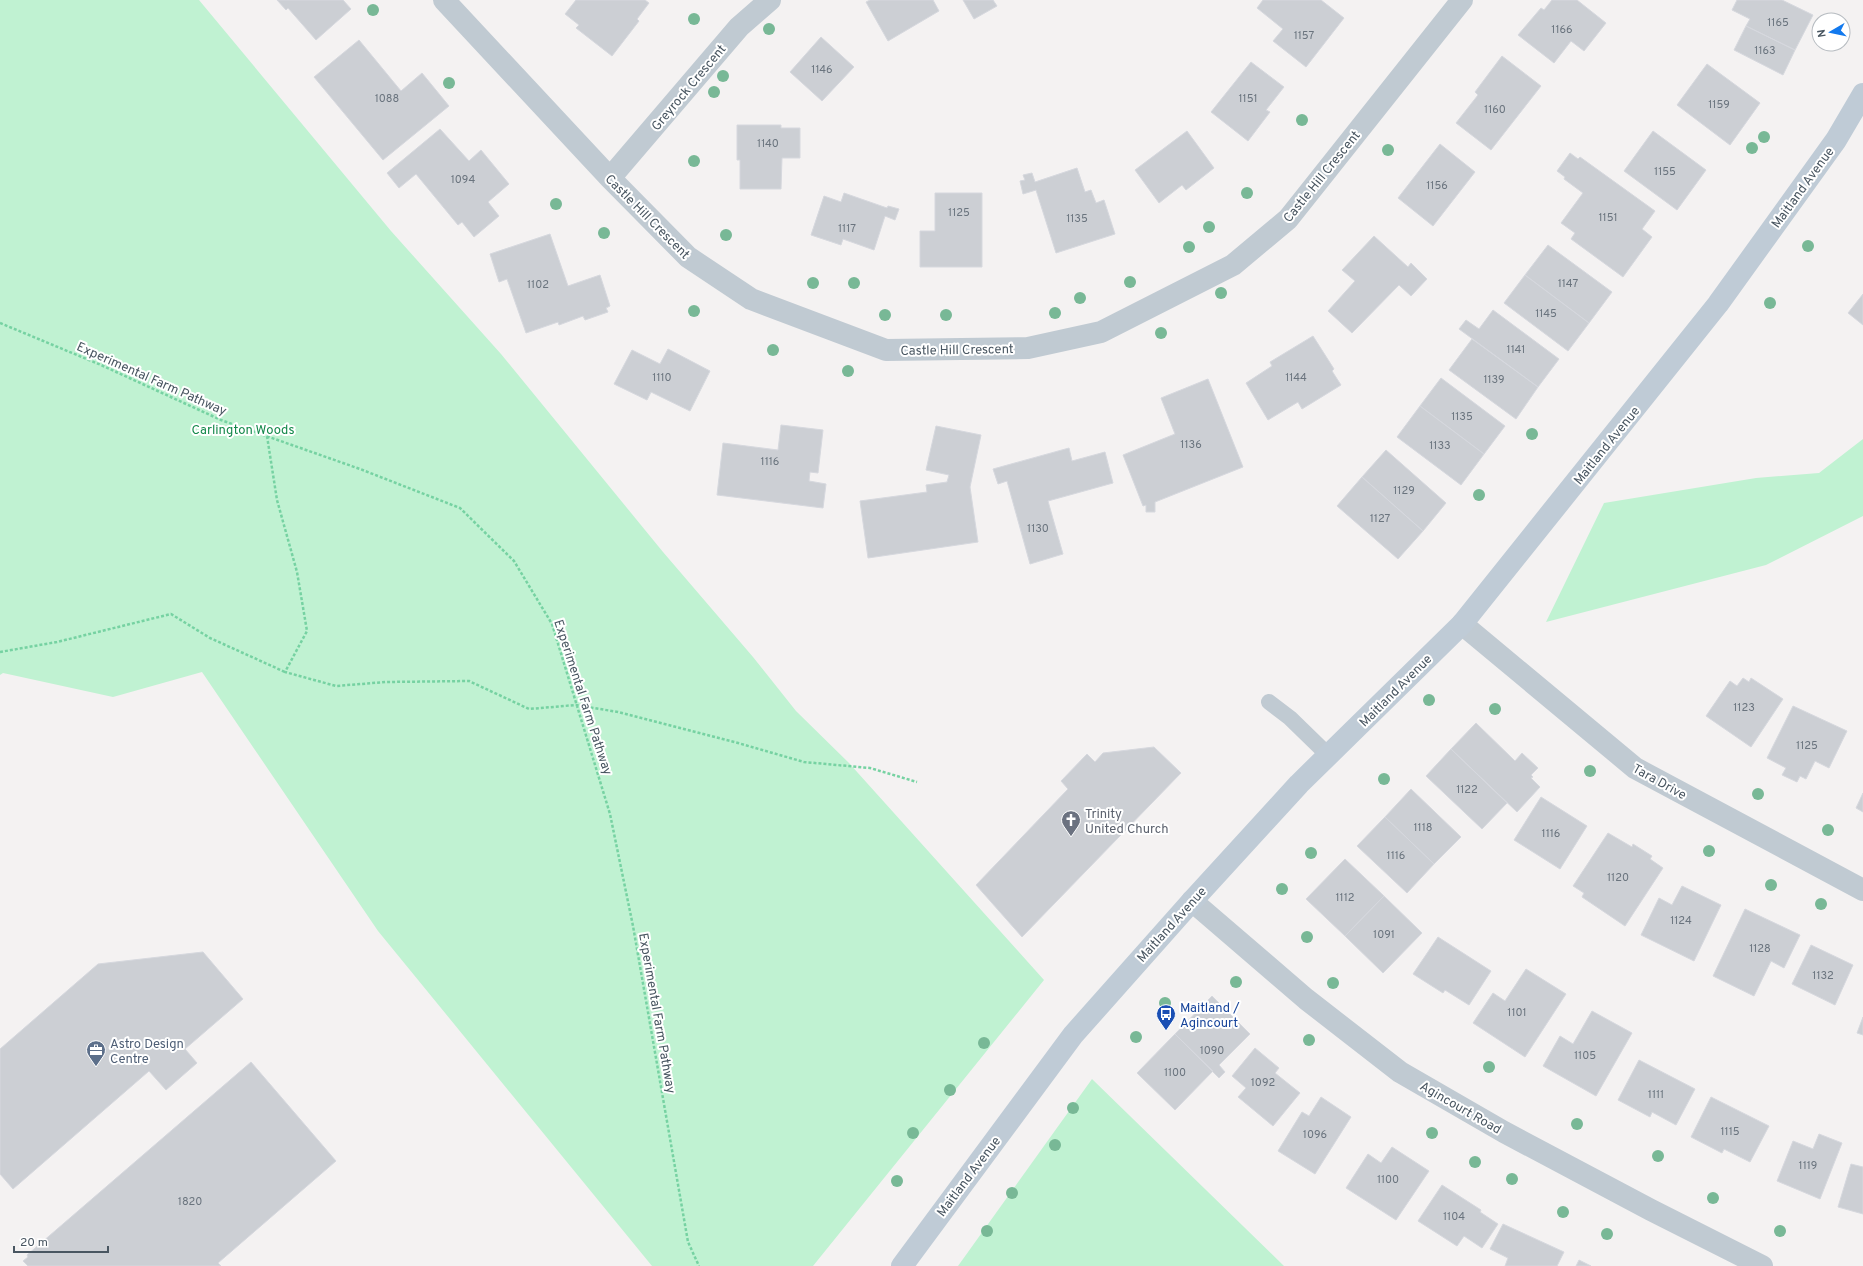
<svg xmlns="http://www.w3.org/2000/svg" width="1863" height="1266" font-family="Overpass,sans-serif">
	<style>
		.green { fill: #c0f2d2 }
		.building { fill: #cccfd4; stroke: #d6d8de }
		.lines { fill: none; stroke-linecap: round; stroke-linejoin: round }
		.path { stroke: #76d2a2; stroke-width: 2.5; stroke-dasharray: 3 2; stroke-linecap: butt }
		.lane { stroke: #c0cad2; stroke-width: 16 }
		.street { stroke: #c0cad2; stroke-width: 22 }
		.secondary { stroke: #bfcbd6; stroke-width: 22 }
		.tree { fill: #78b896 }
		.labels { text-anchor: middle; stroke-width: 4; stroke-linejoin: round; paint-order: stroke }
		.number-label { font-size: 11px; fill: #6a747e }
		.street-label { font-size: 13px; fill: #495661; stroke: #fff }
		.park-label { font-size: 13px; fill: #13884a; stroke: #fff }
		.worship-label { font-size: 13px; fill: #5b616d; stroke: #fff; text-anchor: start }
		.transit-label { font-size: 13px; fill: #164399; stroke: #fff; text-anchor: start }
		.service-label { font-size: 13px; fill: #4e5e75; stroke: #fff; text-anchor: start }
	</style>
	<rect width="100%" height="100%" fill="#f4f2f2"/>
	<path class="green" d="M0,0H199L391,231L501,354L663,552L753,657L796,711L849,763L1044,980L813,1266H652L378,931L202,672L113,697L3,673L0,675Z
		M1863,439V516L1766,565L1546,622L1604,503L1756,478L1819,473Z
		M1092,1079L1284,1266H958Z"/>
	<path class="building" d="M277,0H343L351,9L316,40L288,8L286,10Z
		M576,0H645L649,3L637,19L639,21L612,56L576,28L579,25L565,14Z
		M870,0H933L939,11L888,41L866,2Z
		M963,0H993L997,6L974,19Z
		M1263,0H1321L1344,18L1306,67L1273,41L1283,29L1257,8Z
		M1552,0H1577L1606,23L1584,51L1571,41L1554,63L1518,35L1541,8L1544,10Z
		M1737,0H1782L1813,15L1795,50L1746,26L1750,19L1732,10Z
		M1746,26L1795,50L1783,75L1734,50Z
		M821,37L854,67L822,101L790,72Z
		M359,40L401,91L422,73L449,106L383,160L314,77Z
		M1502,56L1541,86L1491,150L1456,123L1478,95L1475,92Z
		M1251,62L1284,87L1266,110L1270,112L1248,141L1211,112Z
		M1707,64L1760,103L1730,145L1677,105Z
		M737,125H781V128H800V158H782L781,189H740V160H737Z
		M440,129L469,161L481,150L509,184L488,202L499,216L474,237L462,222L458,225L416,174L399,188L387,173Z
		M1187,131L1214,168L1186,190L1182,185L1159,203L1135,170Z
		M1653,131L1706,170L1677,210L1624,171Z
		M1440,144L1475,172L1433,226L1398,198Z
		M1570,153L1578,159L1580,157L1655,211L1642,229L1652,237L1623,277L1571,239L1575,233L1561,223L1583,193L1564,179L1565,177L1557,171Z
		M1077,168L1085,192L1091,190L1096,203L1104,200L1115,234L1056,253L1036,190L1023,194L1020,181L1025,180L1023,175L1032,173L1035,182Z
		M844,193L887,208L888,206L899,209L895,220L885,216L874,250L843,239L841,245L811,235L824,196L841,202Z
		M935,193H982V267H920V231H935Z
		M550,234L568,286L600,275L610,306L606,308L608,312L585,320L583,316L559,325L558,322L526,333L507,279L499,282L490,254Z
		M1374,236L1408,267L1411,263L1427,279L1411,296L1399,285L1352,333L1328,311L1355,281L1342,270Z
		M1548,245L1612,292L1589,323L1525,275Z
		M1525,275L1589,323L1568,351L1504,303Z
		M1863,294V325L1848,313Z
		M1493,310L1559,359L1538,387L1459,329L1466,320L1479,329Z
		M1313,336L1334,369L1332,371L1341,385L1302,409L1298,402L1268,420L1246,383L1272,366L1270,362Z
		M1472,339L1538,387L1516,419L1449,370Z
		M668,349L710,371L690,411L651,392L647,400L614,384L632,350L660,364Z
		M1441,378L1505,426L1484,454L1420,406Z
		M1208,379L1243,467L1155,502V512H1146V505L1143,506L1123,455L1175,434L1161,398Z
		M1420,406L1484,454L1461,485L1397,437Z
		M781,425L823,430L818,473L810,472L809,481L826,484L823,508L717,495L723,443L778,450Z
		M936,426L981,435L970,487L978,542L868,558L860,501L927,492L926,485L947,482L949,475L926,470Z
		M1069,448L1072,461L1105,452L1113,483L1048,501L1063,554L1030,564L1007,481L998,484L993,469Z
		M1386,450L1446,503L1423,531L1362,477Z
		M1362,477L1423,531L1398,559L1337,506Z
		M1743,678L1749,682L1751,678L1783,699L1751,747L1706,716L1730,681L1737,686Z
		M1793,706L1847,731L1829,768L1815,761L1806,779L1800,776L1797,782L1782,775L1786,768L1767,758Z
		M1476,723L1515,761L1522,753L1538,768L1531,775L1533,777L1531,778L1540,787L1517,812L1451,749Z
		M1154,747L1181,773L1022,937L976,885L1068,789L1061,781L1087,754L1095,762L1103,753Z
		M1451,749L1507,803L1482,829L1426,776Z
		M1411,789L1461,837L1434,864L1385,817Z
		M1863,793V812L1856,808Z
		M1541,797L1587,826L1560,869L1514,840Z
		M1385,817L1434,864L1407,893L1357,846Z
		M1608,833L1632,847L1633,844L1652,856L1650,859L1663,868L1625,926L1582,897L1584,893L1573,886Z
		M1345,859L1384,896L1345,936L1306,899Z
		M1682,886L1721,905L1694,961L1641,935L1659,898L1672,905Z
		M1384,896L1422,933L1383,973L1345,936Z
		M1745,909L1800,935L1784,968L1771,961L1754,996L1713,976Z
		M1438,937L1491,971L1469,1005L1445,990L1443,993L1413,974Z
		M1811,945L1853,965L1835,1005L1792,984Z
		M203,952L243,999L185,1049L197,1063L166,1090L149,1071L13,1189L0,1174V1049L98,964Z
		M1526,969L1566,994L1525,1057L1473,1023L1493,993L1505,1001Z
		M1212,996L1250,1034L1219,1065L1225,1072L1219,1078L1175,1034Z
		M1592,1011L1632,1033L1596,1096L1543,1066L1560,1036L1573,1044Z
		M1863,1017V1035L1857,1033Z
		M1175,1034L1213,1071L1175,1110L1137,1073Z
		M1255,1048L1279,1068L1275,1073L1300,1093L1273,1126L1238,1097L1246,1088L1232,1076Z
		M1639,1060L1695,1089L1676,1125L1652,1112L1650,1117L1618,1100Z
		M251,1062L336,1161L218,1263L221,1266H28L23,1261L28,1257L27,1255Z
		M1321,1097L1351,1117L1315,1174L1278,1151L1302,1112L1309,1116Z
		M1711,1097L1769,1126L1750,1162L1724,1149L1722,1153L1691,1137Z
		M1819,1134L1842,1143L1820,1199L1777,1181L1793,1141L1813,1149Z
		M1392,1147L1429,1171L1396,1220L1346,1188L1368,1154L1381,1163Z
		M1851,1164L1863,1167V1214L1838,1207Z
		M1442,1185L1481,1210L1480,1212L1498,1224L1482,1248L1464,1236L1457,1246L1418,1221Z
		M1503,1224L1564,1252L1557,1266H1505L1508,1258L1490,1249Z
		M1579,1260L1591,1266H1576Z"/>
	<g class="lines">
		<path class="path" d="M0,323L101,365L221,420L360,469L460,508L514,561L552,624L610,814L633,926L688,1242L699,1266
			M267,436L277,500L297,572L307,631L285,672L336,686L386,682L469,681L529,709L576,705L618,712L738,743L804,762L870,768L917,782
			M0,652L57,642L171,614L210,638L285,672"/>
		<path class="lane" d="M1269,702L1290,718L1328,755"/>
		<path class="street" d="M444,0L610,178L688,257L751,299L886,350L1028,348L1101,332L1233,265L1288,219L1462,0
			M610,178L739,27L770,0
			M1462,624L1635,768L1863,890
			M1192,901L1306,999L1400,1072L1504,1132L1651,1210L1762,1266"/>
		<path class="secondary" d="M902,1266L1073,1035L1192,901L1299,784L1462,624L1718,304L1836,140L1863,94"/>
	</g>
	<g class="tree">
		<circle cx="373" cy="10" r="6"/>
		<circle cx="694" cy="19" r="6"/>
		<circle cx="769" cy="29" r="6"/>
		<circle cx="723" cy="76" r="6"/>
		<circle cx="449" cy="83" r="6"/>
		<circle cx="714" cy="92" r="6"/>
		<circle cx="1302" cy="120" r="6"/>
		<circle cx="1764" cy="137" r="6"/>
		<circle cx="1752" cy="148" r="6"/>
		<circle cx="1388" cy="150" r="6"/>
		<circle cx="694" cy="161" r="6"/>
		<circle cx="1247" cy="193" r="6"/>
		<circle cx="556" cy="204" r="6"/>
		<circle cx="1209" cy="227" r="6"/>
		<circle cx="604" cy="233" r="6"/>
		<circle cx="726" cy="235" r="6"/>
		<circle cx="1808" cy="246" r="6"/>
		<circle cx="1189" cy="247" r="6"/>
		<circle cx="1130" cy="282" r="6"/>
		<circle cx="813" cy="283" r="6"/>
		<circle cx="854" cy="283" r="6"/>
		<circle cx="1221" cy="293" r="6"/>
		<circle cx="1080" cy="298" r="6"/>
		<circle cx="1770" cy="303" r="6"/>
		<circle cx="694" cy="311" r="6"/>
		<circle cx="1055" cy="313" r="6"/>
		<circle cx="885" cy="315" r="6"/>
		<circle cx="946" cy="315" r="6"/>
		<circle cx="1161" cy="333" r="6"/>
		<circle cx="773" cy="350" r="6"/>
		<circle cx="848" cy="371" r="6"/>
		<circle cx="1532" cy="434" r="6"/>
		<circle cx="1479" cy="495" r="6"/>
		<circle cx="1429" cy="700" r="6"/>
		<circle cx="1495" cy="709" r="6"/>
		<circle cx="1590" cy="771" r="6"/>
		<circle cx="1384" cy="779" r="6"/>
		<circle cx="1758" cy="794" r="6"/>
		<circle cx="1828" cy="830" r="6"/>
		<circle cx="1709" cy="851" r="6"/>
		<circle cx="1311" cy="853" r="6"/>
		<circle cx="1771" cy="885" r="6"/>
		<circle cx="1282" cy="889" r="6"/>
		<circle cx="1821" cy="904" r="6"/>
		<circle cx="1307" cy="937" r="6"/>
		<circle cx="1236" cy="982" r="6"/>
		<circle cx="1333" cy="983" r="6"/>
		<circle cx="1165" cy="1003" r="6"/>
		<circle cx="1136" cy="1037" r="6"/>
		<circle cx="1309" cy="1040" r="6"/>
		<circle cx="984" cy="1043" r="6"/>
		<circle cx="1489" cy="1067" r="6"/>
		<circle cx="950" cy="1090" r="6"/>
		<circle cx="1073" cy="1108" r="6"/>
		<circle cx="1577" cy="1124" r="6"/>
		<circle cx="913" cy="1133" r="6"/>
		<circle cx="1432" cy="1133" r="6"/>
		<circle cx="1055" cy="1145" r="6"/>
		<circle cx="1658" cy="1156" r="6"/>
		<circle cx="1475" cy="1162" r="6"/>
		<circle cx="1512" cy="1179" r="6"/>
		<circle cx="897" cy="1181" r="6"/>
		<circle cx="1012" cy="1193" r="6"/>
		<circle cx="1713" cy="1198" r="6"/>
		<circle cx="1563" cy="1212" r="6"/>
		<circle cx="987" cy="1231" r="6"/>
		<circle cx="1780" cy="1231" r="6"/>
		<circle cx="1607" cy="1234" r="6"/>
	</g>
	<defs>
		<symbol id="church-pin" viewBox="-11 -11 22 30"><path d="M0 17L-7.5 6A9.5 9.5 0 1 1 7.5 6Z" fill="#6b7280" stroke="#fff"/><path d="M-1.2-6h2.4v3.5h3.3v2.4h-3.3V6h-2.4V-.1h-3.3v-2.4h3.3Z" fill="#fff"/></symbol>
		<symbol id="bus-pin" viewBox="-11 -11 22 30"><path d="M0 17L-7.5 6A9.5 9.5 0 1 1 7.5 6Z" fill="#1a4fb4" stroke="#fff"/><path d="M-5-6H5V4H4V6H2V4H-2V6H-4V4H-5ZM-3.5-4V0h7V-4ZM-3.5 1.2v1.5H-2V1.2ZM2 1.2v1.5H3.5V1.2Z" fill="#fff"/></symbol>
		<symbol id="office-pin" viewBox="-11 -11 22 30"><path d="M0 17L-7.5 6A9.5 9.5 0 1 1 7.5 6Z" fill="#5c6f8a" stroke="#fff"/><path d="M-6-3h4V-5.5h4V-3h4V5H-6ZM-1-4.5V-3h2v-1.5ZM-6 0V1H6V0Z" fill="#fff"/></symbol>
	</defs>
	<g fill-rule="evenodd">
		<use href="#church-pin" x="1060" y="809" width="22" height="30"/>
		<use href="#bus-pin" x="1155" y="1003" width="22" height="30"/>
		<use href="#office-pin" x="85" y="1039" width="22" height="30"/>
	</g>
	<g class="labels">
		<g class="number-label">
			<text x="1778" y="26">1165</text>
			<text x="1562" y="33">1166</text>
			<text x="1304" y="39">1157</text>
			<text x="1765" y="54">1163</text>
			<text x="822" y="73">1146</text>
			<text x="387" y="102">1088</text>
			<text x="1248" y="102">1151</text>
			<text x="1719" y="108">1159</text>
			<text x="1495" y="113">1160</text>
			<text x="768" y="147">1140</text>
			<text x="1665" y="175">1155</text>
			<text x="463" y="183">1094</text>
			<text x="1437" y="189">1156</text>
			<text x="959" y="216">1125</text>
			<text x="1608" y="221">1151</text>
			<text x="1077" y="222">1135</text>
			<text x="847" y="232">1117</text>
			<text x="1568" y="287">1147</text>
			<text x="538" y="288">1102</text>
			<text x="1546" y="317">1145</text>
			<text x="1516" y="353">1141</text>
			<text x="662" y="381">1110</text>
			<text x="1296" y="381">1144</text>
			<text x="1494" y="383">1139</text>
			<text x="1462" y="420">1135</text>
			<text x="1191" y="448">1136</text>
			<text x="1440" y="449">1133</text>
			<text x="770" y="465">1116</text>
			<text x="1404" y="494">1129</text>
			<text x="1380" y="522">1127</text>
			<text x="1038" y="532">1130</text>
			<text x="1744" y="711">1123</text>
			<text x="1807" y="749">1125</text>
			<text x="1467" y="793">1122</text>
			<text x="1423" y="831">1118</text>
			<text x="1551" y="837">1116</text>
			<text x="1396" y="859">1116</text>
			<text x="1618" y="881">1120</text>
			<text x="1345" y="901">1112</text>
			<text x="1681" y="924">1124</text>
			<text x="1384" y="938">1091</text>
			<text x="1760" y="952">1128</text>
			<text x="1823" y="979">1132</text>
			<text x="1517" y="1016">1101</text>
			<text x="1212" y="1054">1090</text>
			<text x="1585" y="1059">1105</text>
			<text x="1175" y="1076">1100</text>
			<text x="1263" y="1086">1092</text>
			<text x="1656" y="1098">1111</text>
			<text x="1730" y="1135">1115</text>
			<text x="1315" y="1138">1096</text>
			<text x="1808" y="1169">1119</text>
			<text x="1388" y="1183">1100</text>
			<text x="190" y="1205">1820</text>
			<text x="1454" y="1220">1104</text>
		</g>
		<g class="street-label">
			<text transform="translate(688 87) rotate(-50)" y="5">Greyrock Crescent</text>
			<text transform="translate(1321 176) rotate(-51)" y="5">Castle Hill Crescent</text>
			<text transform="translate(1802 187) rotate(-54)" y="5">Maitland Avenue</text>
			<text transform="translate(648 216) rotate(45)" y="5">Castle Hill Crescent</text>
			<text transform="translate(957 349) rotate(-1)" y="5">Castle Hill Crescent</text>
			<text transform="translate(152 378) rotate(24)" y="5">Experimental Farm Pathway</text>
			<text transform="translate(1606 445) rotate(-51)" y="5">Maitland Avenue</text>
			<text transform="translate(1395 690) rotate(-45)" y="5">Maitland Avenue</text>
			<text transform="translate(584 697) rotate(72)" y="5">Experimental Farm Pathway</text>
			<text transform="translate(1660 781) rotate(29)" y="5">Tara Drive</text>
			<text transform="translate(1171 924) rotate(-48)" y="5">Maitland Avenue</text>
			<text transform="translate(658 1013) rotate(80)" y="5">Experimental Farm Pathway</text>
			<text transform="translate(1461 1107) rotate(30)" y="5">Agincourt Road</text>
			<text transform="translate(968 1176) rotate(-53)" y="5">Maitland Avenue</text>
		</g>
		<g class="park-label">
			<text x="243" y="434">Carlington Woods</text>
		</g>
		<g class="worship-label">
			<text x="1085" y="818">Trinity<tspan x="1085" dy="15">United Church</tspan></text>
		</g>
		<g class="transit-label">
			<text x="1180" y="1012">Maitland /<tspan x="1180" dy="15">Agincourt</tspan></text>
		</g>
		<g class="service-label">
			<text x="110" y="1048">Astro Design<tspan x="110" dy="15">Centre</tspan></text>
		</g>
	</g>
	<g transform="translate(1831 32) rotate(261)"><circle r="19" fill="#ffffff" stroke="#b6bbc0"/>
	<path d="M0-3L7 15L0 10L-7 15Z" fill="#1279ee"/>
	<text y="-6" font-size="11" font-weight="bold" text-anchor="middle" fill="#495661">N</text>
	</g>
	<path d="M14 1246v6h94v-6" fill="none" stroke="#495661" stroke-width="2"/>
	<text x="20" y="1246" font-size="12" fill="#495661" stroke="#ffffff" stroke-width="3" paint-order="stroke">20 m</text>
</svg>
